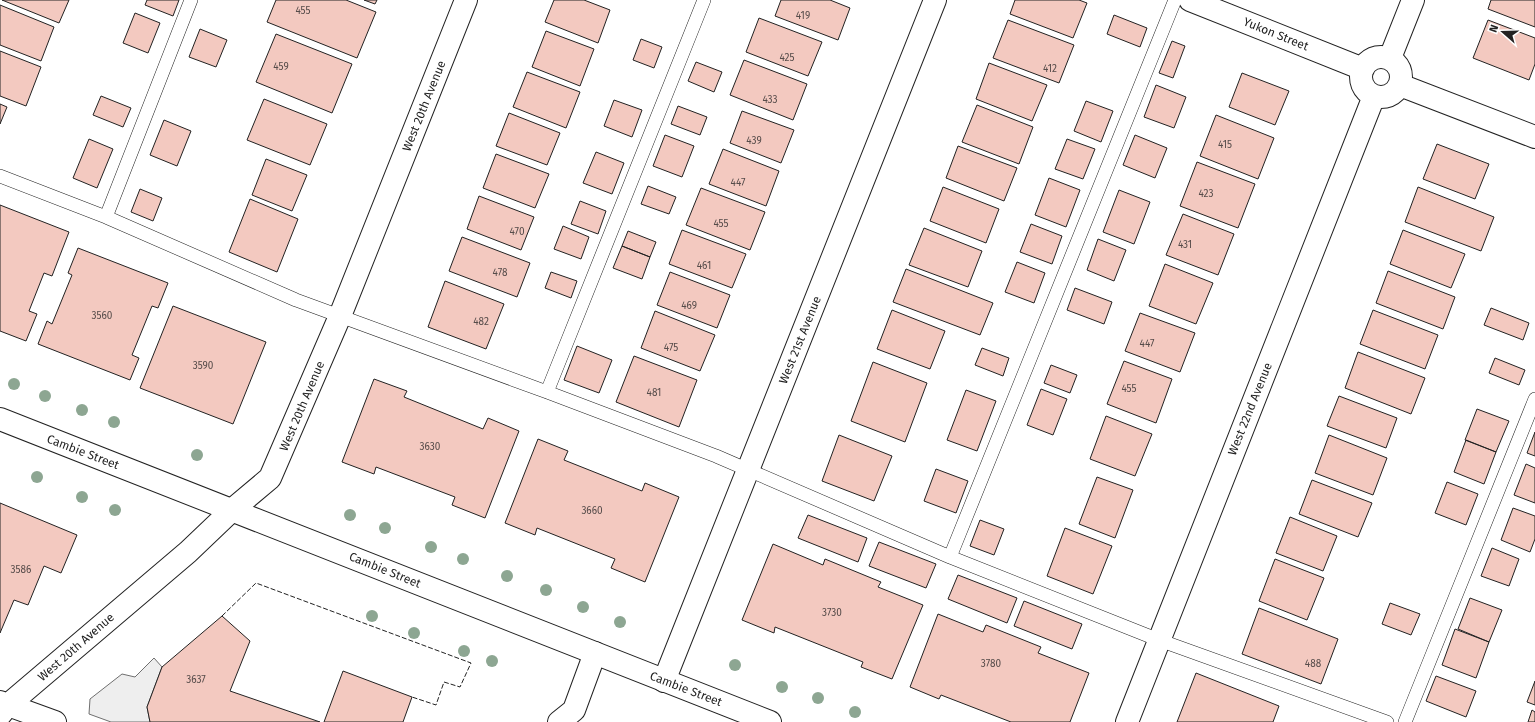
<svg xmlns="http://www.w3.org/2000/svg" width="1535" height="722" font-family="'Fira Sans',sans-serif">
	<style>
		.green { fill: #eee; stroke: #6f6f6f }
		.building { fill: #f3c9c0; stroke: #222 }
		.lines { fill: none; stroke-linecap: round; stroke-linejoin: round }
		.lane-casing { stroke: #222; stroke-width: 14 }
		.street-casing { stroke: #222; stroke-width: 24 }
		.secondary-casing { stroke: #222; stroke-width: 24 }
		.lane { stroke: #fff; stroke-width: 13 }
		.street { stroke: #fff; stroke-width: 22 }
		.secondary { stroke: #fff; stroke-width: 22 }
		.fence { stroke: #222; stroke-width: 1; stroke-dasharray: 5 2; stroke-linecap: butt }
		.tree { fill: #8da692 }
		.labels { text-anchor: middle; stroke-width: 3; stroke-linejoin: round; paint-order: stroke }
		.number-label { font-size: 10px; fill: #564c4a }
		.street-label { font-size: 12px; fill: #222; stroke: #fff }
	</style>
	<rect width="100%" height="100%" fill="#fff"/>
	<path class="green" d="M154,658L162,667L147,707L150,722H111L89,714L90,699L122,674L135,677Z"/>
	<path class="building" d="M2,0H69L59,23Z
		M147,0H179L173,16L145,5Z
		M276,0H346L376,12L357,58L267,22Z
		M364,0H377L375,4Z
		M554,0H584L610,10L598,43L545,22Z
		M781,0H830L850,8L838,40L775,16Z
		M1015,0H1079L1087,3L1073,38L1010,14Z
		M1491,0H1535V27L1488,9Z
		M0,5L54,27L41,61L0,45Z
		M135,13L160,23L148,53L123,43Z
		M1114,15L1147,28L1140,47L1107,34Z
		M759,18L822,42L808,76L746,52Z
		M1008,20L1074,45L1059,83L993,58Z
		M1488,20L1535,38V64L1529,80L1473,58Z
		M200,29L227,40L216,67L189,57Z
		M546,31L594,49L580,86L532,67Z
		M276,34L352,64L332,113L256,82Z
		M641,39L662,47L654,68L633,60Z
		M1172,41L1185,46L1173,78L1159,73Z
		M0,51L41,67L26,106L0,96Z
		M744,60L807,84L793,120L730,95Z
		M696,62L722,72L714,92L688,81Z
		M989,63L1047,85L1032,121L976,99Z
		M527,72L580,92L566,128L513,107Z
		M1242,73L1289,91L1275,125L1229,107Z
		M1156,85L1186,97L1174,128L1144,117Z
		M101,96L131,108L123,127L93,115Z
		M264,99L327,124L310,165L247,140Z
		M614,100L642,110L632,137L604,126Z
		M1086,101L1113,111L1101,142L1074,131Z
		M0,104L7,107L0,124Z
		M977,105L1033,127L1019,164L962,142Z
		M678,106L707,117L700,135L671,124Z
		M742,111L794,130L781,163L730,143Z
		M509,113L560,133L547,165L496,146Z
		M1216,115L1274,138L1258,179L1200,156Z
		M164,120L191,131L177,166L150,155Z
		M665,135L694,146L682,177L653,166Z
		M1135,135L1167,148L1155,178L1123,165Z
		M89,139L113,149L97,188L73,178Z
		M1067,139L1095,149L1083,179L1055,169Z
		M1437,144L1489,164L1475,199L1423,179Z
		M958,146L1017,168L1004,201L946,178Z
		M723,149L779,171L766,206L709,184Z
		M596,152L624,163L612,194L583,183Z
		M496,154L549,174L535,208L483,188Z
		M266,159L307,175L292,211L252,195Z
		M1197,162L1255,184L1238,228L1180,206Z
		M1049,178L1080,190L1066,227L1035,215Z
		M648,186L676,197L669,214L641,204Z
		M943,187L999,209L986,243L930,221Z
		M1418,187L1494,217L1481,251L1405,222Z
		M701,188L765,212L750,250L686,225Z
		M140,189L162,198L153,221L131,212Z
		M1119,190L1150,202L1134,244L1103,232Z
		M479,196L534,217L521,250L467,229Z
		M250,199L298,219L277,272L229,252Z
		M580,201L606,211L598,234L571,224Z
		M0,205L69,232L52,276L44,273L29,311L37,314L26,341L0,331Z
		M1183,214L1234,234L1218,275L1166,255Z
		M1031,224L1062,236L1052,264L1020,252Z
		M563,226L589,237L581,259L554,249Z
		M924,228L982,251L968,287L909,265Z
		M682,230L746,254L732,288L669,264Z
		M1403,230L1465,254L1451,288L1390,264Z
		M628,231L656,242L650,257L622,246Z
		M462,237L530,263L517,297L449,271Z
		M1098,239L1126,250L1114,281L1087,270Z
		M622,246L650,257L642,279L613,268Z
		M78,248L168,283L158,308L152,306L132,355L139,358L130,380L38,344L47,321L52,324L72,275L68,273Z
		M1017,262L1045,273L1034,303L1005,292Z
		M1165,264L1213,283L1196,324L1149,306Z
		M906,269L993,303L980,335L893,302Z
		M1388,271L1455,297L1443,329L1376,303Z
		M551,272L577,281L571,298L545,288Z
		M670,272L730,295L717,328L657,305Z
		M445,281L504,304L486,349L428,327Z
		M1075,288L1112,302L1104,324L1067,310Z
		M173,306L266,342L233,424L140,388Z
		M1491,308L1529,323L1523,340L1484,325Z
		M892,310L945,331L930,369L877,349Z
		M1373,310L1438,335L1425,369L1360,344Z
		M655,311L715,335L700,371L641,348Z
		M1140,313L1195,333L1180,372L1125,351Z
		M577,346L612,360L599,393L564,380Z
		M982,348L1009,358L1003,376L975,365Z
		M1358,352L1425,378L1411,414L1345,388Z
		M634,356L697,380L679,427L616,402Z
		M1495,358L1525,370L1519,385L1489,373Z
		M1124,361L1172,379L1156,423L1107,404Z
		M873,362L927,383L905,442L851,421Z
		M1051,365L1077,375L1070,393L1044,383Z
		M374,379L407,391L404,397L483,429L488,418L519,431L485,518L452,505L455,497L376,467L374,474L342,462Z
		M1041,389L1067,399L1053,435L1027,425Z
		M966,390L996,401L977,451L947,440Z
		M1339,396L1397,418L1386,448L1327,426Z
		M1477,409L1509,421L1496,452L1465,440Z
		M1106,416L1152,434L1135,476L1090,459Z
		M1535,432V456L1527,453Z
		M839,435L892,456L874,501L822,481Z
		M1329,435L1387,458L1373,495L1315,473Z
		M538,439L568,451L564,460L642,491L645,483L679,497L645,582L611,568L615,559L537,528L535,535L505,523Z
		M1466,440L1496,452L1484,484L1454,472Z
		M1526,464L1535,468V503L1514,495Z
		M936,469L968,481L956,513L924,501Z
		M1097,477L1133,490L1115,538L1079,524Z
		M1312,480L1372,503L1358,537L1299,514Z
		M1447,482L1478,494L1466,525L1435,513Z
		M0,503L77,535L61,573L44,566L28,605L14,600L0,633Z
		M1513,508L1535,516V539L1530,552L1501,540Z
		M808,515L867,538L858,562L798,538Z
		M1290,517L1337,536L1323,571L1276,553Z
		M980,520L1004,529L994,555L970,546Z
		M1065,528L1112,546L1093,594L1047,576Z
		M879,542L936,564L926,588L869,566Z
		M773,544L823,565L825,559L881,582L878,587L923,605L892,679L861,667L863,662L775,627L774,633L742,620Z
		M1492,548L1519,559L1509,586L1481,576Z
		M1275,559L1324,578L1307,620L1259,601Z
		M958,575L1017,598L1007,623L948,599Z
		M1470,598L1502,610L1489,642L1458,629Z
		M1024,601L1082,624L1072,649L1014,626Z
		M1390,603L1420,614L1411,635L1382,624Z
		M1259,608L1338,639L1321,684L1242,654Z
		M938,614L983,632L986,625L1041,647L1038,653L1089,673L1070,722H1011L941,695L939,699L910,687Z
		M222,616L250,641L230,691L320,722H150L147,707L162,667Z
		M1455,629L1489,642L1476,678L1442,665Z
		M343,671L412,697L403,722H324Z
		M1196,673L1279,706L1273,722H1177Z
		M1436,676L1476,691L1466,717L1426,701Z
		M1535,681V705L1527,702Z
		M1532,710L1535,712V722H1528Z"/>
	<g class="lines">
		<defs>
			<path id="lane" d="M0,176L106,217L296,300L547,392L716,456L950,557L1159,640L1387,722
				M106,217L191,0
				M547,392L704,0
				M950,557L1175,0
				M1405,722L1535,399"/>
			<path id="street" d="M1190,0L1363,69
				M1361 77a20 20 0 1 1 40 0a20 20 0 1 1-40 0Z
				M1390,58L1413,0
				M1400,85L1535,137
				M664,681L935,0
				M0,702L55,722
				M0,715L8,705L188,552L232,510L270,478L340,316L466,0
				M559,722L574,710L595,653
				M1127,722L1374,96"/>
			<path id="secondary" d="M0,419L770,722"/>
		</defs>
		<use href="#lane" class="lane-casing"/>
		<use href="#street" class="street-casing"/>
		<use href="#secondary" class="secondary-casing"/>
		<use href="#lane" class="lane"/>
		<use href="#street" class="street"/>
		<use href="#secondary" class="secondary"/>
		<path class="fence" d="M222,616L256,583L471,663L460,687L444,682L436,705L412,697"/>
	</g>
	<g class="tree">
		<circle cx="14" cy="384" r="6"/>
		<circle cx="45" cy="396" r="6"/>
		<circle cx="82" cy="410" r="6"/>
		<circle cx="114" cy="422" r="6"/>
		<circle cx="197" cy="455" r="6"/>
		<circle cx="37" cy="477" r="6"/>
		<circle cx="82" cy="497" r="6"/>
		<circle cx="115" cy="510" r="6"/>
		<circle cx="350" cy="515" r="6"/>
		<circle cx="385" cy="528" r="6"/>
		<circle cx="431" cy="547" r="6"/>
		<circle cx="463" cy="559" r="6"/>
		<circle cx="507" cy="576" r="6"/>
		<circle cx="546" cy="590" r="6"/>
		<circle cx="583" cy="607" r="6"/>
		<circle cx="372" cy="616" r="6"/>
		<circle cx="620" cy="622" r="6"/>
		<circle cx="414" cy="633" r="6"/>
		<circle cx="464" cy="651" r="6"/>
		<circle cx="492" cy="661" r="6"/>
		<circle cx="735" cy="665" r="6"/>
		<circle cx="782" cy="687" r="6"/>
		<circle cx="818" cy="698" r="6"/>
		<circle cx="855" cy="712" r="6"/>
	</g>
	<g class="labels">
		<g class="number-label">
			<text x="303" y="14">455</text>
			<text x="803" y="19">419</text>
			<text x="787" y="61">425</text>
			<text x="281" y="70">459</text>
			<text x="1050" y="72">412</text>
			<text x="770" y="103">433</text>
			<text x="754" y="144">439</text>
			<text x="1225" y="148">415</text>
			<text x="738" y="186">447</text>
			<text x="1206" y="197">423</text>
			<text x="721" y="227">455</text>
			<text x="517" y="235">470</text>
			<text x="1185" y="248">431</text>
			<text x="704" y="269">461</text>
			<text x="500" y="276">478</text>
			<text x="689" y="309">469</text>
			<text x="102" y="319">3560</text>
			<text x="481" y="325">482</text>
			<text x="1147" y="347">447</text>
			<text x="671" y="351">475</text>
			<text x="203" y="369">3590</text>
			<text x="1129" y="392">455</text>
			<text x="654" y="396">481</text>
			<text x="430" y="450">3630</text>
			<text x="592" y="514">3660</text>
			<text x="21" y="573">3586</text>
			<text x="832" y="616">3730</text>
			<text x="991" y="667">3780</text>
			<text x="1313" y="667">488</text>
			<text x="196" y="683">3637</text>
		</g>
		<g class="street-label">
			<text transform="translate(1276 34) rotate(22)" y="4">Yukon Street</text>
			<text transform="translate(424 106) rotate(-68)" y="4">West 20th Avenue</text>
			<text transform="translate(800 340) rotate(-68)" y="4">West 21st Avenue</text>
			<text transform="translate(302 406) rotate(-67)" y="4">West 20th Avenue</text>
			<text transform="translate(1250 409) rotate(-68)" y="4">West 22nd Avenue</text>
			<text transform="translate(83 452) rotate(21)" y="4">Cambie Street</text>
			<text transform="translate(385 570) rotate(22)" y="4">Cambie Street</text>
			<text transform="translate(76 647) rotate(-41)" y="4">West 20th Avenue</text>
			<text transform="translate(686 689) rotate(21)" y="4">Cambie Street</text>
		</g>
	</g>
	<g transform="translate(1503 32) rotate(290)" stroke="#ffffff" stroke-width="3" paint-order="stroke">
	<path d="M0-3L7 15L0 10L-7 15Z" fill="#222222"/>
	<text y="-6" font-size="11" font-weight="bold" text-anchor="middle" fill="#222222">N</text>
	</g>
</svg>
